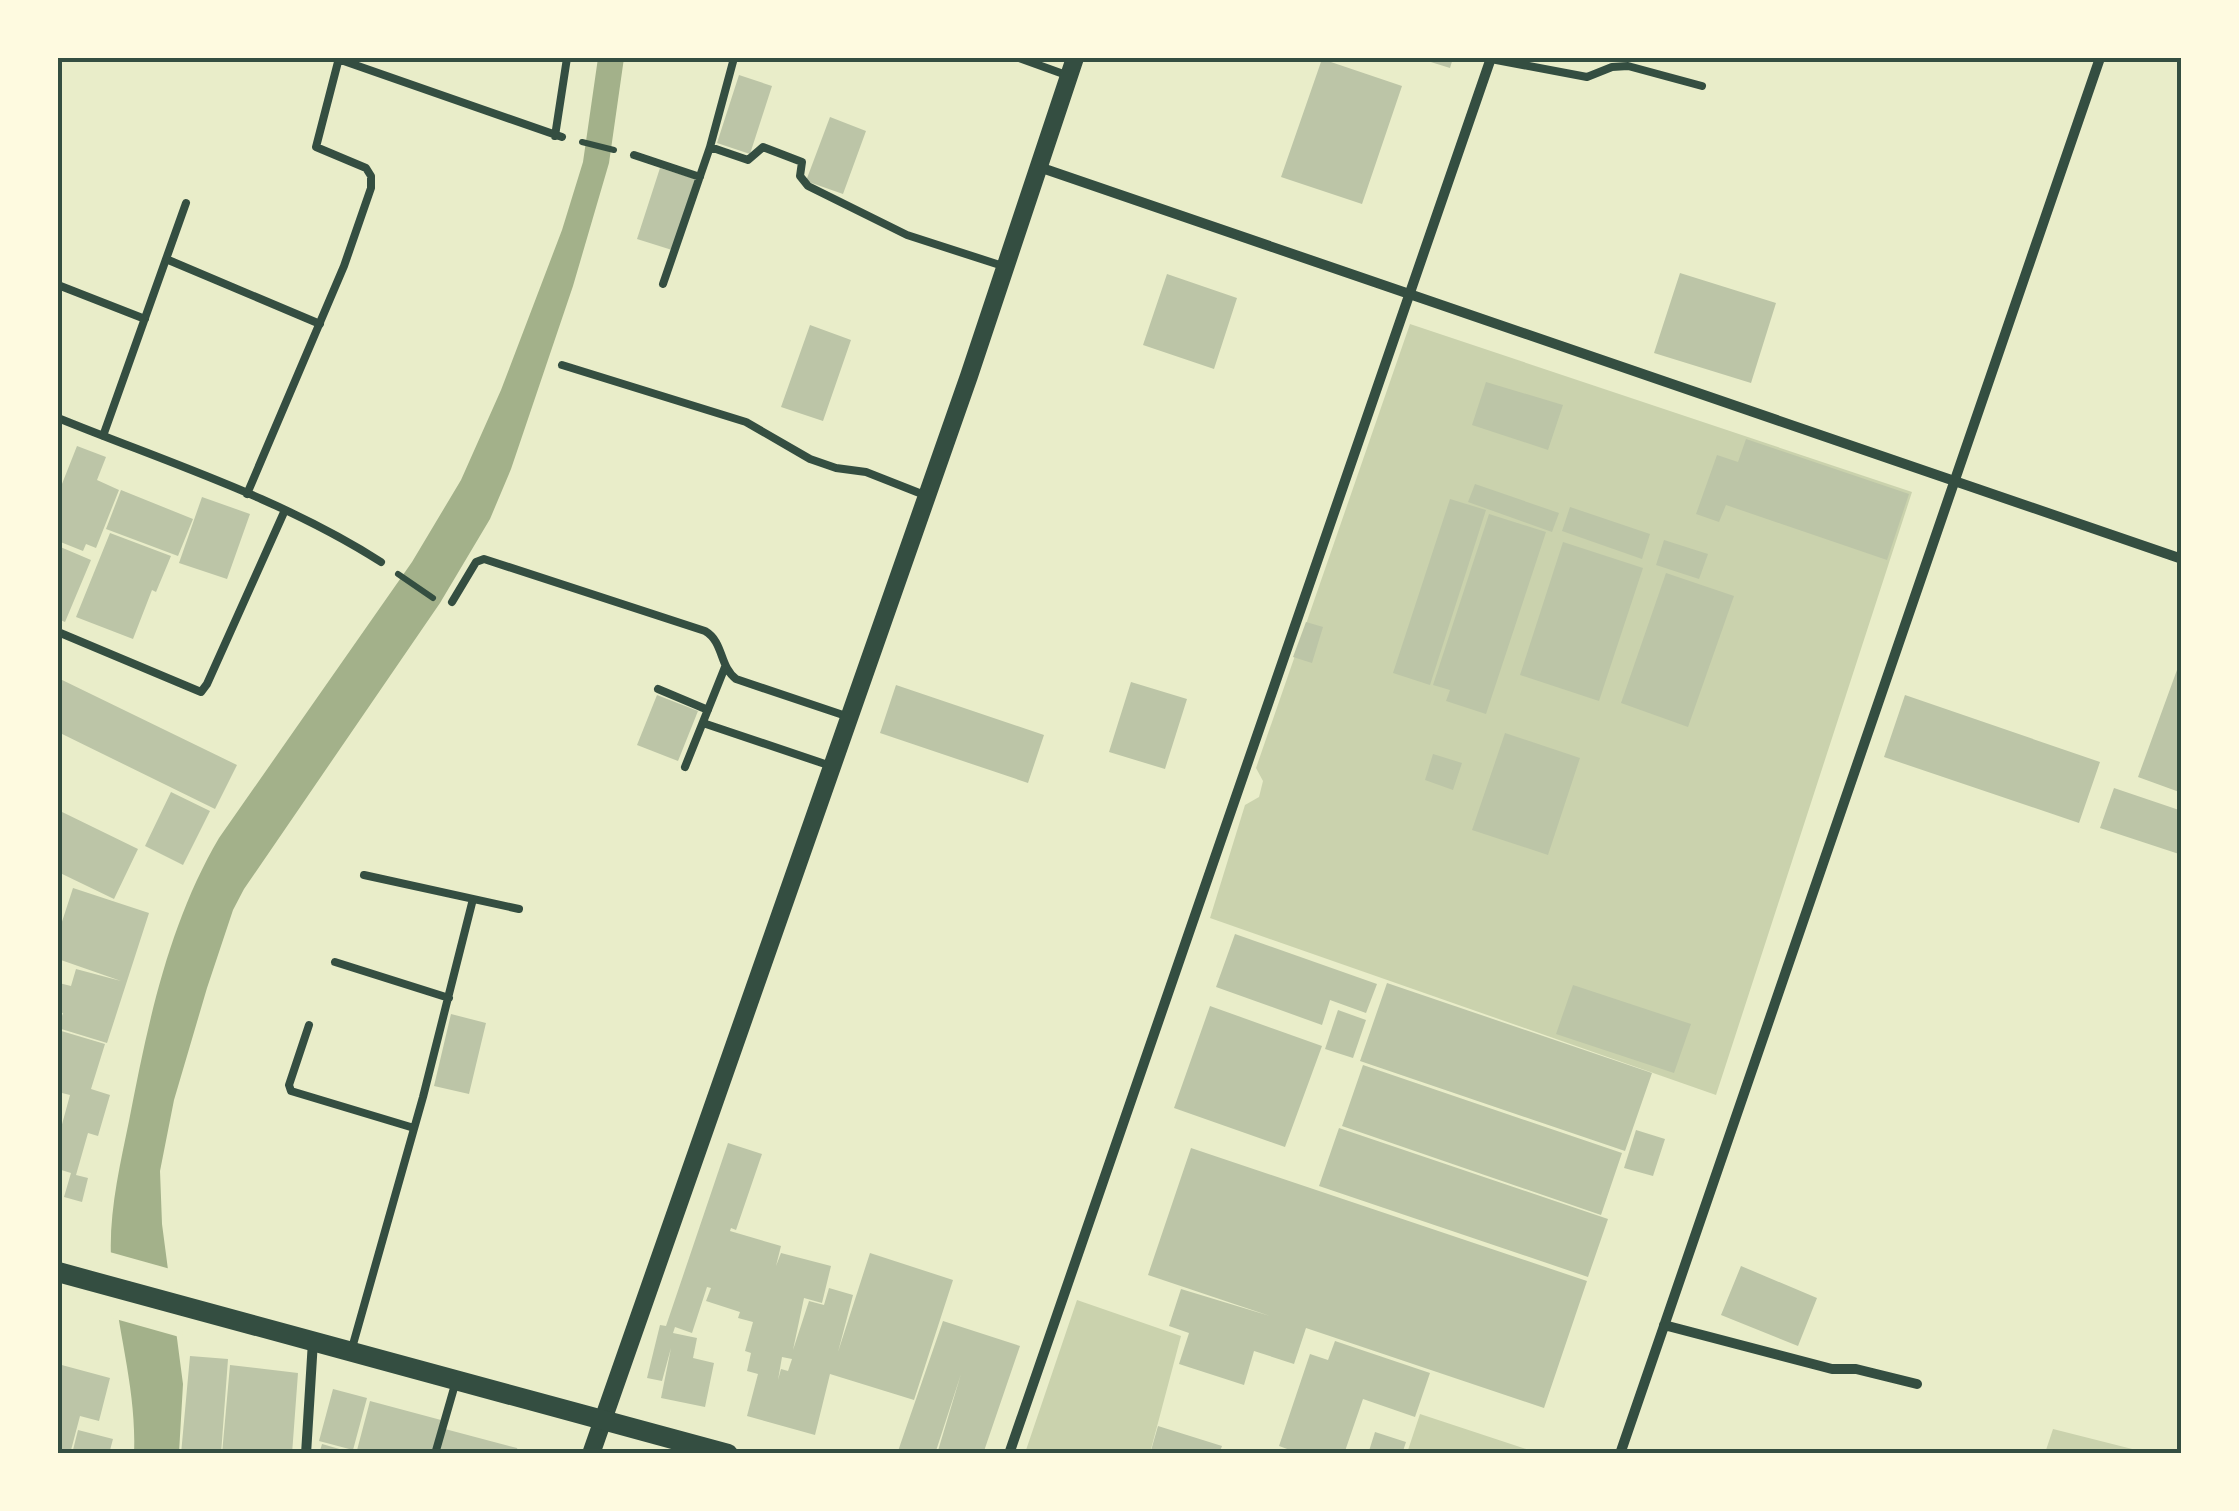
<svg xmlns="http://www.w3.org/2000/svg" width="2239" height="1511" font-family="'DM Sans',sans-serif">
	<style>
		.green { fill: #cad2ad }
		.water { fill: #a3b18a }
		.pier { fill: #e9edc9 }
		.building { fill: #bcc5a7; fill-rule: evenodd }
		.lines { fill: none; stroke-linecap: round; stroke-linejoin: round }
		.path { stroke: #344e41; stroke-width: 6 }
		.service { stroke: #344e41; stroke-width: 8 }
		.minor { stroke: #344e41; stroke-width: 10 }
		.tertiary { stroke: #344e41; stroke-width: 18 }
		.secondary { stroke: #344e41; stroke-width: 20 }
		.neatline { fill: none; stroke: #344e41; stroke-width: 4 }
	</style>
	<rect width="100%" height="100%" fill="#e9edc9"/>
	<path class="green" d="M1410,324L1912,492L1716,1095L1210,918L1245,805L1259,797L1263,781L1256,768Z
		M1077,1300L1181,1336L1150,1453H1025Z
		M1420,1414L1538,1453H1407Z
		M2053,1429L2148,1453H2045Z"/>
	<path class="water" d="M598,58H624L609,163L573,286L511,469L490,519L440,603L244,889L233,910L207,988L174,1100L160,1171L162,1224L183,1384L179,1453L134,1454C137,1387 115,1324 111,1257C109,1212 120,1165 129,1121C148,1023 168,925 219,838L412,562L461,480L501,390L562,230L583,162Z"/>
	<path class="pier" d="M106,1251L174,1270L183,1338L112,1318Z"/>
	<path class="building" d="M1418,58H1453L1450,68Z
		M1322,59L1402,86L1362,204L1281,177Z
		M739,75L772,86L750,154L717,143Z
		M830,117L866,131L843,194L806,181Z
		M660,168L695,179L672,250L637,239Z
		M1680,273L1776,303L1751,383L1654,353Z
		M1167,274L1237,298L1214,369L1143,345Z
		M810,325L851,340L823,421L781,407Z
		M1486,382L1563,405L1548,450L1472,425Z
		M1746,439L1909,494L1887,560L1726,505L1719,522L1696,514L1717,455L1738,462Z
		M77,446L106,457L97,480L119,490L96,548L86,544L83,551L58,541V494Z
		M1475,484L1559,513L1552,532L1468,502Z
		M121,490L193,519L178,556L106,529Z
		M202,497L250,514L227,579L179,563Z
		M1450,499L1486,510L1430,685L1393,673Z
		M1570,507L1650,534L1642,559L1562,531Z
		M1489,514L1546,532L1486,714L1446,701L1450,690L1433,685Z
		M110,533L171,556L156,592L152,590L133,639L76,617Z
		M1664,540L1708,554L1699,579L1656,565Z
		M1563,542L1643,568L1599,701L1520,675Z
		M58,546L91,560L65,622L58,619Z
		M1666,573L1734,596L1688,727L1621,703Z
		M1306,622L1323,627L1312,663L1293,657Z
		M2181,659H2182V793L2138,777Z
		M58,678L237,765L215,809L58,732Z
		M1131,682L1187,699L1165,769L1109,752Z
		M896,685L1044,735L1028,783L880,733Z
		M657,695L698,711L678,761L637,745Z
		M1905,695L2100,762L2079,823L1884,757Z
		M1505,733L1580,758L1548,855L1472,830Z
		M1433,754L1462,763L1453,790L1425,780Z
		M2114,788L2182,811V855L2100,828Z
		M171,792L210,811L183,865L145,846Z
		M58,810L138,849L114,899L58,872Z
		M73,888L149,913L107,1043L58,1028L63,1013L58,1012L59,983L71,986L76,969L121,981L58,959V934Z
		M1235,934L1377,984L1366,1013L1330,1000L1322,1025L1216,987Z
		M1387,983L1652,1073L1625,1151L1360,1061Z
		M1573,985L1691,1024L1674,1073L1556,1034Z
		M1210,1006L1322,1046L1285,1147L1174,1108Z
		M1338,1010L1366,1020L1353,1058L1325,1049Z
		M451,1014L486,1023L469,1094L434,1086Z
		M58,1030L105,1044L91,1089L110,1095L98,1136L88,1133L76,1175L88,1178L82,1202L64,1197L71,1173L58,1169V1139L70,1095L58,1092Z
		M1363,1065L1622,1153L1601,1215L1342,1126Z
		M1339,1128L1608,1219L1588,1277L1319,1186Z
		M1636,1130L1665,1139L1653,1176L1624,1168Z
		M728,1143L762,1154L736,1230L731,1228L730,1231L781,1246L776,1266L781,1253L831,1266L822,1303L804,1298L793,1350L809,1301L824,1305L829,1288L853,1295L838,1352L870,1253L953,1280L914,1400L830,1374L815,1435L747,1416L758,1374L747,1371L751,1353L745,1351L753,1322L738,1318L740,1312L706,1301L711,1288L707,1287L692,1333L675,1327L673,1333L697,1338L693,1358L714,1363L705,1407L661,1398L671,1348L662,1381L647,1378L660,1325L666,1326ZM782,1357L792,1359L788,1371L781,1369L778,1380Z
		M1191,1148L1587,1281L1544,1408L1306,1328L1294,1364L1254,1351L1244,1385L1179,1364L1189,1333L1169,1326L1181,1289L1270,1316L1148,1275Z
		M1741,1266L1817,1298L1798,1346L1721,1315Z
		M943,1321L1020,1346L983,1454H937L961,1374L935,1454H897Z
		M1335,1341L1430,1373L1415,1417L1363,1399L1344,1454H1301L1279,1446L1310,1354L1328,1360Z
		M190,1356L228,1359L221,1454H181Z
		M58,1364L110,1378L99,1421L80,1416L70,1454H58Z
		M230,1365L298,1373L292,1454H222Z
		M333,1389L367,1398L353,1450L319,1441Z
		M370,1401L441,1420L432,1454H356Z
		M1158,1426L1222,1446L1219,1454H1150Z
		M445,1429L517,1448L519,1454H438Z
		M78,1430L113,1439L109,1454H72Z
		M1375,1432L1406,1442L1402,1454H1368Z
		M322,1444L350,1452V1454H319Z"/>
	<g class="lines">
		<path class="path" d="M582,142L614,150
			M398,574L433,598"/>
		<path class="service" d="M1019,58L1069,76
			M338,59L562,137
			M1491,59L1587,77L1612,67L1628,66L1702,86
			M555,136L567,58
			M710,147L748,160L763,147L802,162L800,176L808,186L907,235L1006,267
			M634,155L700,177
			M166,259L320,324
			M663,284L710,147L734,58
			M58,285L145,319
			M562,365L746,422L810,459L836,468L866,472L927,496
			M58,418C166,462 281,498 381,562
			M103,436L186,203
			M247,494L344,266L371,188V176L366,168L316,147L339,58
			M452,602L476,562L484,559L705,631C724,642 719,666 736,679L849,717
			M58,632L201,692L207,684L285,510
			M658,689L708,710
			M703,723L831,766
			M685,767L725,667
			M364,875L519,909
			M335,962L449,998
			M309,1025L289,1085L291,1091L414,1128
			M352,1348L423,1097L473,899
			M435,1454L456,1381"/>
		<path class="minor" d="M1039,167L2182,559
			M1664,1325L1832,1369H1856L1917,1384
			M306,1454L313,1341
			M1009,1454L1491,58
			M1620,1454L2100,58"/>
		<path class="tertiary" d="M591,1454L969,376L1075,58"/>
		<path class="secondary" d="M58,1272L728,1454"/>
	</g>
	<rect width="2239" height="1511" fill="none" stroke="#fefae0" stroke-width="120"/>
	<rect x="60" y="60" width="2119" height="1391" class="neatline"/>
</svg>
